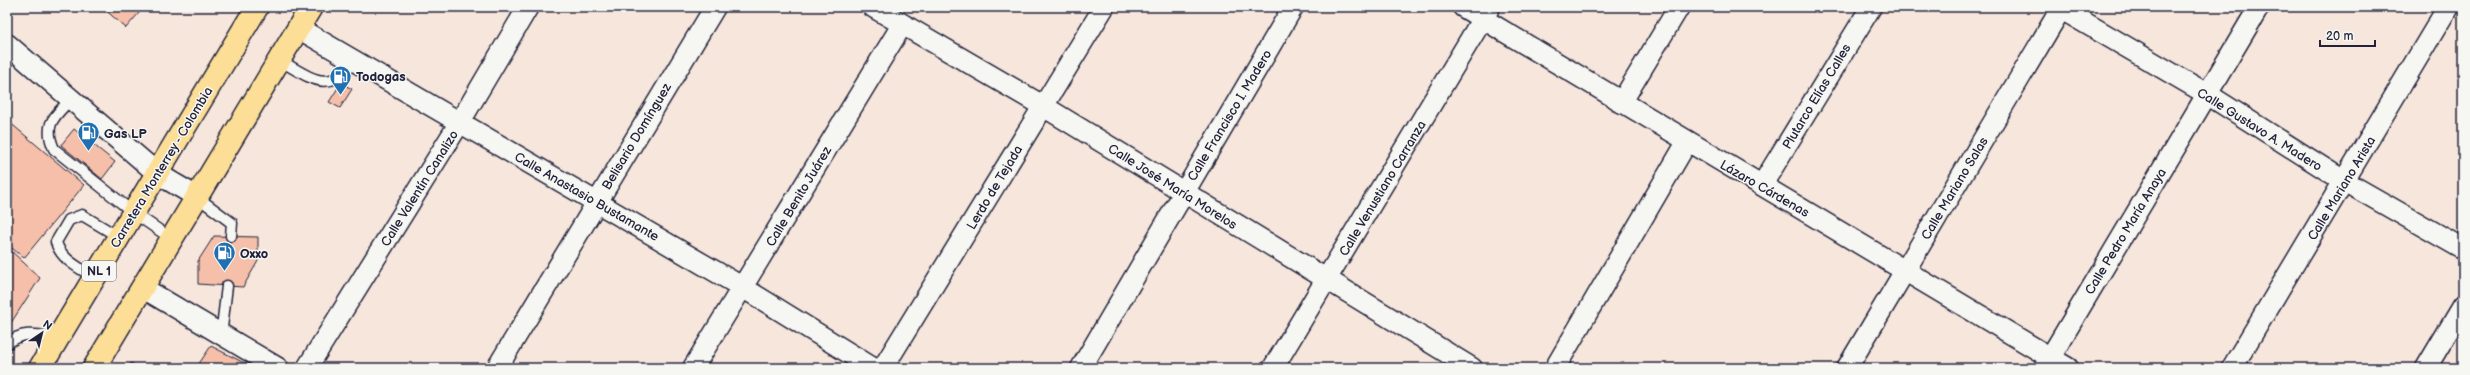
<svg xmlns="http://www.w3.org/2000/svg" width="2470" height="375" font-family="'Balsamiq Sans',sans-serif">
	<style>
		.building { fill: #f6bfa9; stroke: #22223b }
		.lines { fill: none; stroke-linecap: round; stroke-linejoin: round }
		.lane-casing { stroke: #22223b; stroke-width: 13 }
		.street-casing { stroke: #22223b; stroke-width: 23 }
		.primary-casing { stroke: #22223b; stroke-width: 25 }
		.lane { stroke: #f6f6f2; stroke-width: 10 }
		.street { stroke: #f6f6f2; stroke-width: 20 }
		.primary { stroke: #fcde96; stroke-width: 22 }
		.labels { text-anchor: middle; stroke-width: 3; stroke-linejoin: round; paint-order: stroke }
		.shield { fill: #f6f6f2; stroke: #626272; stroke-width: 1 }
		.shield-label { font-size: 12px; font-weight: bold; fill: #22223b }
		.poi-label { font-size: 13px; font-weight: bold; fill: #22223b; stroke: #f6f6f2; text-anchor: start }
		.street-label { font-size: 13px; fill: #22223b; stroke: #f6f6f2 }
	</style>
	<rect width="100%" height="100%" fill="#f6e6dc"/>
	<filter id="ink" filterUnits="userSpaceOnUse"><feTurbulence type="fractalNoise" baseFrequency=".025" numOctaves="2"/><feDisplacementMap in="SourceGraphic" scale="8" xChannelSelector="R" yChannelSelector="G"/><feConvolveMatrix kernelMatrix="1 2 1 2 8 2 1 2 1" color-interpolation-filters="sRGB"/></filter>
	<g filter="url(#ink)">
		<path class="building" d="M102,7H144L126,28Z
			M341,83L352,89L340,108L329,102Z
			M8,121L84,185L24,258L7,244Z
			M74,129L115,162L102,179L61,145Z
			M214,236L258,237V261L243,287L198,284V261Z
			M7,247L40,278L7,329Z
			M211,346L254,368H196Z
			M131,363L140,368H128Z"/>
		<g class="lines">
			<defs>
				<path id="lane" d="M279,60C309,76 329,97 353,61
					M70,100C54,117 43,124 54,149L134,213L172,239
					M197,197L232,223L231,236
					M95,278C80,268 61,260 56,242L69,220L82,215L119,237
					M221,336L227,286
					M7,344C23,330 38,335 58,338"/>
				<path id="street" d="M873,7L1043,106L1472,368
					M1463,7L2068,368
					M2058,7L2207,94L2344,181L2463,249
					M298,28L742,287L873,368
					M7,44L158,174L197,197
					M1621,103L1679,7
					M1762,185L1871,7
					M143,288L278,368
					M307,368L460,122L528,7
					M497,368L715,7
					M693,368L902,25
					M883,368L1104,7
					M1081,368L1293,7
					M1273,368L1489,8
					M1555,368L1687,142
					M1847,368L2062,7
					M2044,368L2259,7
					M2232,368L2448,7
					M2426,368L2463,306"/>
				<path id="primary" d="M40,368L257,7
					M94,368L311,7"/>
			</defs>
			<use href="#lane" class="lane-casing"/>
			<use href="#street" class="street-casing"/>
			<use href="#primary" class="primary-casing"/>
			<use href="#lane" class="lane"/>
			<use href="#street" class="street"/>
			<use href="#primary" class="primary"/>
		</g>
	</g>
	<defs>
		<symbol id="fuel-pin" viewBox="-11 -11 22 30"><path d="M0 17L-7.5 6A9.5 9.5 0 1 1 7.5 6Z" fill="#1f6fb2" stroke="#f6f6f2"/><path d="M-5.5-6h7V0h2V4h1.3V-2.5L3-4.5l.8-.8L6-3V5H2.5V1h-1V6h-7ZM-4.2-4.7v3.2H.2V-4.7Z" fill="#fff"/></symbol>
	</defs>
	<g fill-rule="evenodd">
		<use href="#fuel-pin" x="328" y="64" width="25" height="34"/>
		<use href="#fuel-pin" x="76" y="120" width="25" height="34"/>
		<use href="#fuel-pin" x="212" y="240" width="25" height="34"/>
	</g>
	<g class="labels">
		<rect class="shield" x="82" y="261" width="34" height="20" rx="3"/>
		<g class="shield-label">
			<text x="99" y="275">NL 1</text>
		</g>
		<g class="poi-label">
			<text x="356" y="81">Todogas</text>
			<text x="104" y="138">Gas LP</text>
			<text x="240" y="258">Oxxo</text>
		</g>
		<g class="street-label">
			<text transform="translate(1816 96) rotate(-59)" y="5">Plutarco Elías Calles</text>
			<text transform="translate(1229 115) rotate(-59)" y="5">Calle Francisco I. Madero</text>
			<text transform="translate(2260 129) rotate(32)" y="5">Calle Gustavo A. Madero</text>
			<text transform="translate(636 136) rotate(-59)" y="5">Belisario Domínguez</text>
			<text transform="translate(161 167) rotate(-59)" y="5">Carretera Monterrey - Colombia</text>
			<text transform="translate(1173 186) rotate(32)" y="5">Calle José María Morelos</text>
			<text transform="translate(994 187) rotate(-59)" y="5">Lerdo de Tejada</text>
			<text transform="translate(419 188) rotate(-58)" y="5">Calle Valentín Canalizo</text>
			<text transform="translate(1382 188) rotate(-59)" y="5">Calle Venustiano Carranza</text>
			<text transform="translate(1765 188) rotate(30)" y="5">Lázaro Cárdenas</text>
			<text transform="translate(1954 188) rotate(-59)" y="5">Calle Mariano Salas</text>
			<text transform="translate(2341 188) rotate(-59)" y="5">Calle Mariano Arista</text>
			<text transform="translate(587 196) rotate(30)" y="5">Calle Anastasio Bustamante</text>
			<text transform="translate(798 196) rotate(-59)" y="5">Calle Benito Juárez</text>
			<text transform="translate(2125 231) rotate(-59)" y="5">Calle Pedro María Anaya</text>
		</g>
	</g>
	<rect width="2470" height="375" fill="none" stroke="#f6f6f2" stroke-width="24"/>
	<rect x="12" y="12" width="2446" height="351" fill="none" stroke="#22223b" stroke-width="1.5" filter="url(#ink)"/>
	<g transform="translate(42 333) rotate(35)" stroke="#f6f6f2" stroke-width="3" paint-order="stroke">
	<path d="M0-3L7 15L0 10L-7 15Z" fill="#22223b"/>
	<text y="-6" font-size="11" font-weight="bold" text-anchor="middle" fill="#22223b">N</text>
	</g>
	<path d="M2320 40v6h55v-6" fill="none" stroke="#22223b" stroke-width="2"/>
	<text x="2326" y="40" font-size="12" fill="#22223b" stroke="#f6f6f2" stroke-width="3" paint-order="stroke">20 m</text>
</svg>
